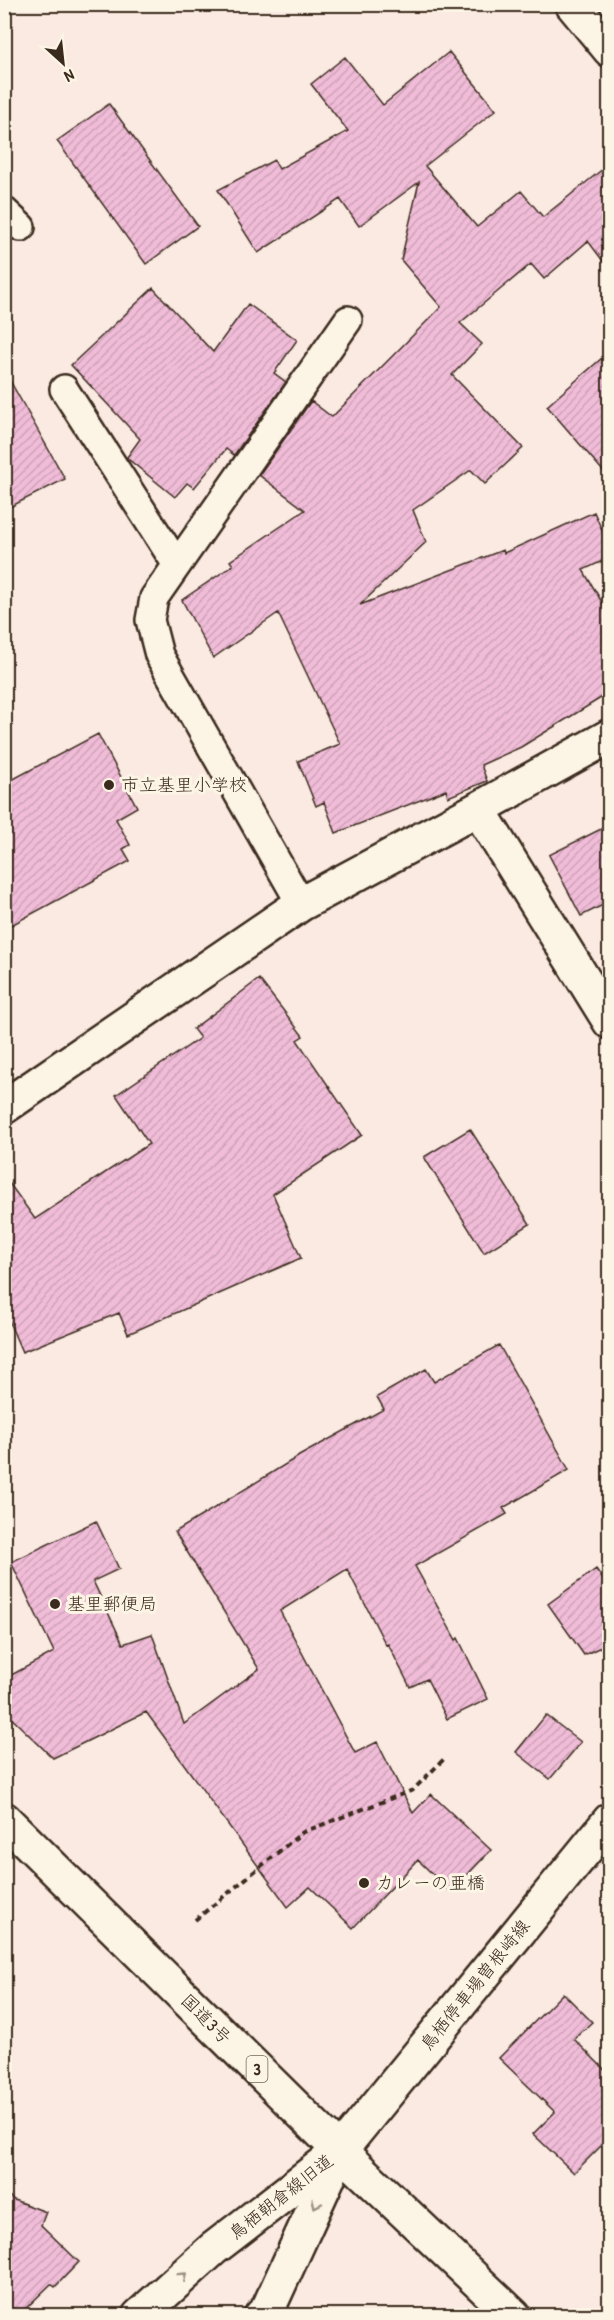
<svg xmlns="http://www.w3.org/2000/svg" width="614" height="2320" font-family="'Patrick Hand','Klee One',sans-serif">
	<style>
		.building { fill: url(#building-hatch); stroke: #3b2a1e; stroke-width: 1.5 }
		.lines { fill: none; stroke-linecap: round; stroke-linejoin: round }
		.service-casing { stroke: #3b2a1e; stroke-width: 32 }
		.minor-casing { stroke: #3b2a1e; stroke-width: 38 }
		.tertiary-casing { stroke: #3b2a1e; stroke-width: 38 }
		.secondary-casing { stroke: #3b2a1e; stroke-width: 38 }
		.trunk-casing { stroke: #3b2a1e; stroke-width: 38 }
		.path { stroke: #3b2a1e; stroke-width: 4; stroke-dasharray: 6 4.5; stroke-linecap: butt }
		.service { stroke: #fcf5e5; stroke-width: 27 }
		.minor { stroke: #fcf5e5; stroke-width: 33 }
		.tertiary { stroke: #fcf5e5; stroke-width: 33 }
		.secondary { stroke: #fcf5e5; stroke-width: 33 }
		.trunk { stroke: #fcf5e5; stroke-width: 33 }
		.oneway { stroke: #9c9082 }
		.poi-dot { fill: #3b2a1e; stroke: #fcf5e5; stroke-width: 2 }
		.labels { text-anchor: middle; stroke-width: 6; stroke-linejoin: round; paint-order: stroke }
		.shield { fill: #fcf5e5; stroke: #75675a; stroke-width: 1.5 }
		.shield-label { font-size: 16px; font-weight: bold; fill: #3b2a1e }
		.poi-label { font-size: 18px; fill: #3b2a1e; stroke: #fcf5e5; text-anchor: start }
		.street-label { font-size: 18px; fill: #3b2a1e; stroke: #fcf5e5 }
	</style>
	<defs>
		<pattern id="building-hatch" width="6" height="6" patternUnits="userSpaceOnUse" patternTransform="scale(1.5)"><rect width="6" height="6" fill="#f0bcd8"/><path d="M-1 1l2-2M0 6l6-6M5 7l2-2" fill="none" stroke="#cfa2b9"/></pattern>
	</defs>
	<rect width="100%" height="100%" fill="#faeae2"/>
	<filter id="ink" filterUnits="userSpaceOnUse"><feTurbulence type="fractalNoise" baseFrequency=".0167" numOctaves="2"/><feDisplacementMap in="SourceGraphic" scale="12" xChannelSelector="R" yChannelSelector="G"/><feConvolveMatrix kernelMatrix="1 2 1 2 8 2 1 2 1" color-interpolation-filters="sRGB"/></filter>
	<g filter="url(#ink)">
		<path class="building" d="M449,52L496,110L425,166L477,227L521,191L543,217L609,164V269L588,241L544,279L531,264L460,323L482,344L452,375L523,448L485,484L471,470L413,510L426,542L360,605L503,550L504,553L594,512L609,546V558L583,570L609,614V693L521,747L481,765L487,781L448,797L446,790L336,833L324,802L316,806L298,761L340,744L278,613L213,658L182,600L233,565L230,561L305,510L259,475L311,401L332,417L441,307L401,260L419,182L359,226L340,199L258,253L218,190L274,160L279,169L348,131L311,84L345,57L383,105Z
			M109,104L198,226L146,264L57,141Z
			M153,288L213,352L248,304L297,340L274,373L286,382L234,455L226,449L194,488L187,483L175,497L128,459L127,457L140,439L71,365Z
			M609,352V478L547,406Z
			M4,370L65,479L4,510Z
			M98,734L137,807L116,819L130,845L123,849L130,861L4,929V784Z
			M609,825V902L581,916L549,855Z
			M259,979L303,1036L297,1040L362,1135L273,1194L301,1258L128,1334L119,1313L22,1352L4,1310V1176L35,1219L149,1144L116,1095L200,1038L193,1029Z
			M470,1129L530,1224L484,1253L424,1157Z
			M499,1345L569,1470L503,1508L507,1514L415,1566L456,1640L458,1638L488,1699L447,1719L427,1679L410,1687L388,1644L386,1645L347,1569L280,1611L355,1753L377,1742L413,1813L431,1794L491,1850L451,1892L418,1860L353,1928L310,1887L288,1907L146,1712L53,1758L4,1711V1679L54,1652L11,1562L96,1521L119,1569L93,1581L123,1644L152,1634L184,1724L259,1669L175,1532L299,1456L384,1409L377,1397L426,1369L434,1382Z
			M596,1569L609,1588V1643L584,1655L548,1604Z
			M546,1715L581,1742L550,1779L516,1752Z
			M563,1993L592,2022L574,2039L609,2074V2138L574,2173L533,2134L555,2112L499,2058Z
			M4,2192L14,2200L46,2212L41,2225L79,2262L55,2287L51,2284L18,2316H4Z"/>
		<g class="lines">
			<defs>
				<path id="service" d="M4,211L21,227
					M64,389L177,565
					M301,904L159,655L150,620L154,598L348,320"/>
				<path id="minor" d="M572,4L610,50
					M478,809L610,1022
					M4,1107L301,904L478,809L610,736"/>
				<path id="tertiary" d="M139,2316L213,2249L340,2151
					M261,2316L268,2309L338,2156"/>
				<path id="secondary" d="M340,2151L610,1820"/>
				<path id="trunk" d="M4,1819L340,2151L514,2316"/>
			</defs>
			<use href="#service" class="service-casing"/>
			<use href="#minor" class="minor-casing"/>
			<use href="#tertiary" class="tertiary-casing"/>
			<use href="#secondary" class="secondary-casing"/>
			<use href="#trunk" class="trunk-casing"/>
			<path class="path" d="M195,1920L303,1832L413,1790L445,1758"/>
			<use href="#service" class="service"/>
			<use href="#minor" class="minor"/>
			<use href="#tertiary" class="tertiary"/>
			<use href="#secondary" class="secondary"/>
			<use href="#trunk" class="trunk"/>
		</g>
		<defs><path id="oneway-chevron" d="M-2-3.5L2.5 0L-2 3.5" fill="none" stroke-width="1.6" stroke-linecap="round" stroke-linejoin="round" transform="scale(1.5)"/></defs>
		<g class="oneway">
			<use href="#oneway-chevron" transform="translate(316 2204) rotate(115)"/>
			<use href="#oneway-chevron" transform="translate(183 2276) rotate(-42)"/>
		</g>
	</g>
	<g class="poi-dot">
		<circle cx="109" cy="785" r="6"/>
		<circle cx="55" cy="1604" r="6"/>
		<circle cx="364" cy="1883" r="6"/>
	</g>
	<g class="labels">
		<rect class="shield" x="246.5" y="2056" width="21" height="26" rx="4.5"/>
		<g class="shield-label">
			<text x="257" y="2075">3</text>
		</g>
		<g class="poi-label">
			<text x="121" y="791">市立基里小学校</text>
			<text x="67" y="1610">基里郵便局</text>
			<text x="376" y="1889">カレーの亜橋</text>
		</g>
		<g class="street-label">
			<text transform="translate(475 1985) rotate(-51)" y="6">鳥栖停車場曽根崎線</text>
			<text transform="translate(206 2019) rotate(45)" y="6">国道3号</text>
			<text transform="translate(281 2197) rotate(-38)" y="6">鳥栖朝倉線旧道</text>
		</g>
	</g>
	<rect width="614" height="2320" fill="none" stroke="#fcf5e5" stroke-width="24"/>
	<rect x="12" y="12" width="590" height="2296" fill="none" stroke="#3b2a1e" stroke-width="2" filter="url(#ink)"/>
	<g transform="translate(63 63) rotate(153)" stroke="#fcf5e5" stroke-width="4.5" paint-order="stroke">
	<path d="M0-4.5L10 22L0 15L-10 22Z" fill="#3b2a1e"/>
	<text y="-9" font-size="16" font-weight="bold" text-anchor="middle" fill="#3b2a1e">N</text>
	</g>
</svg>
